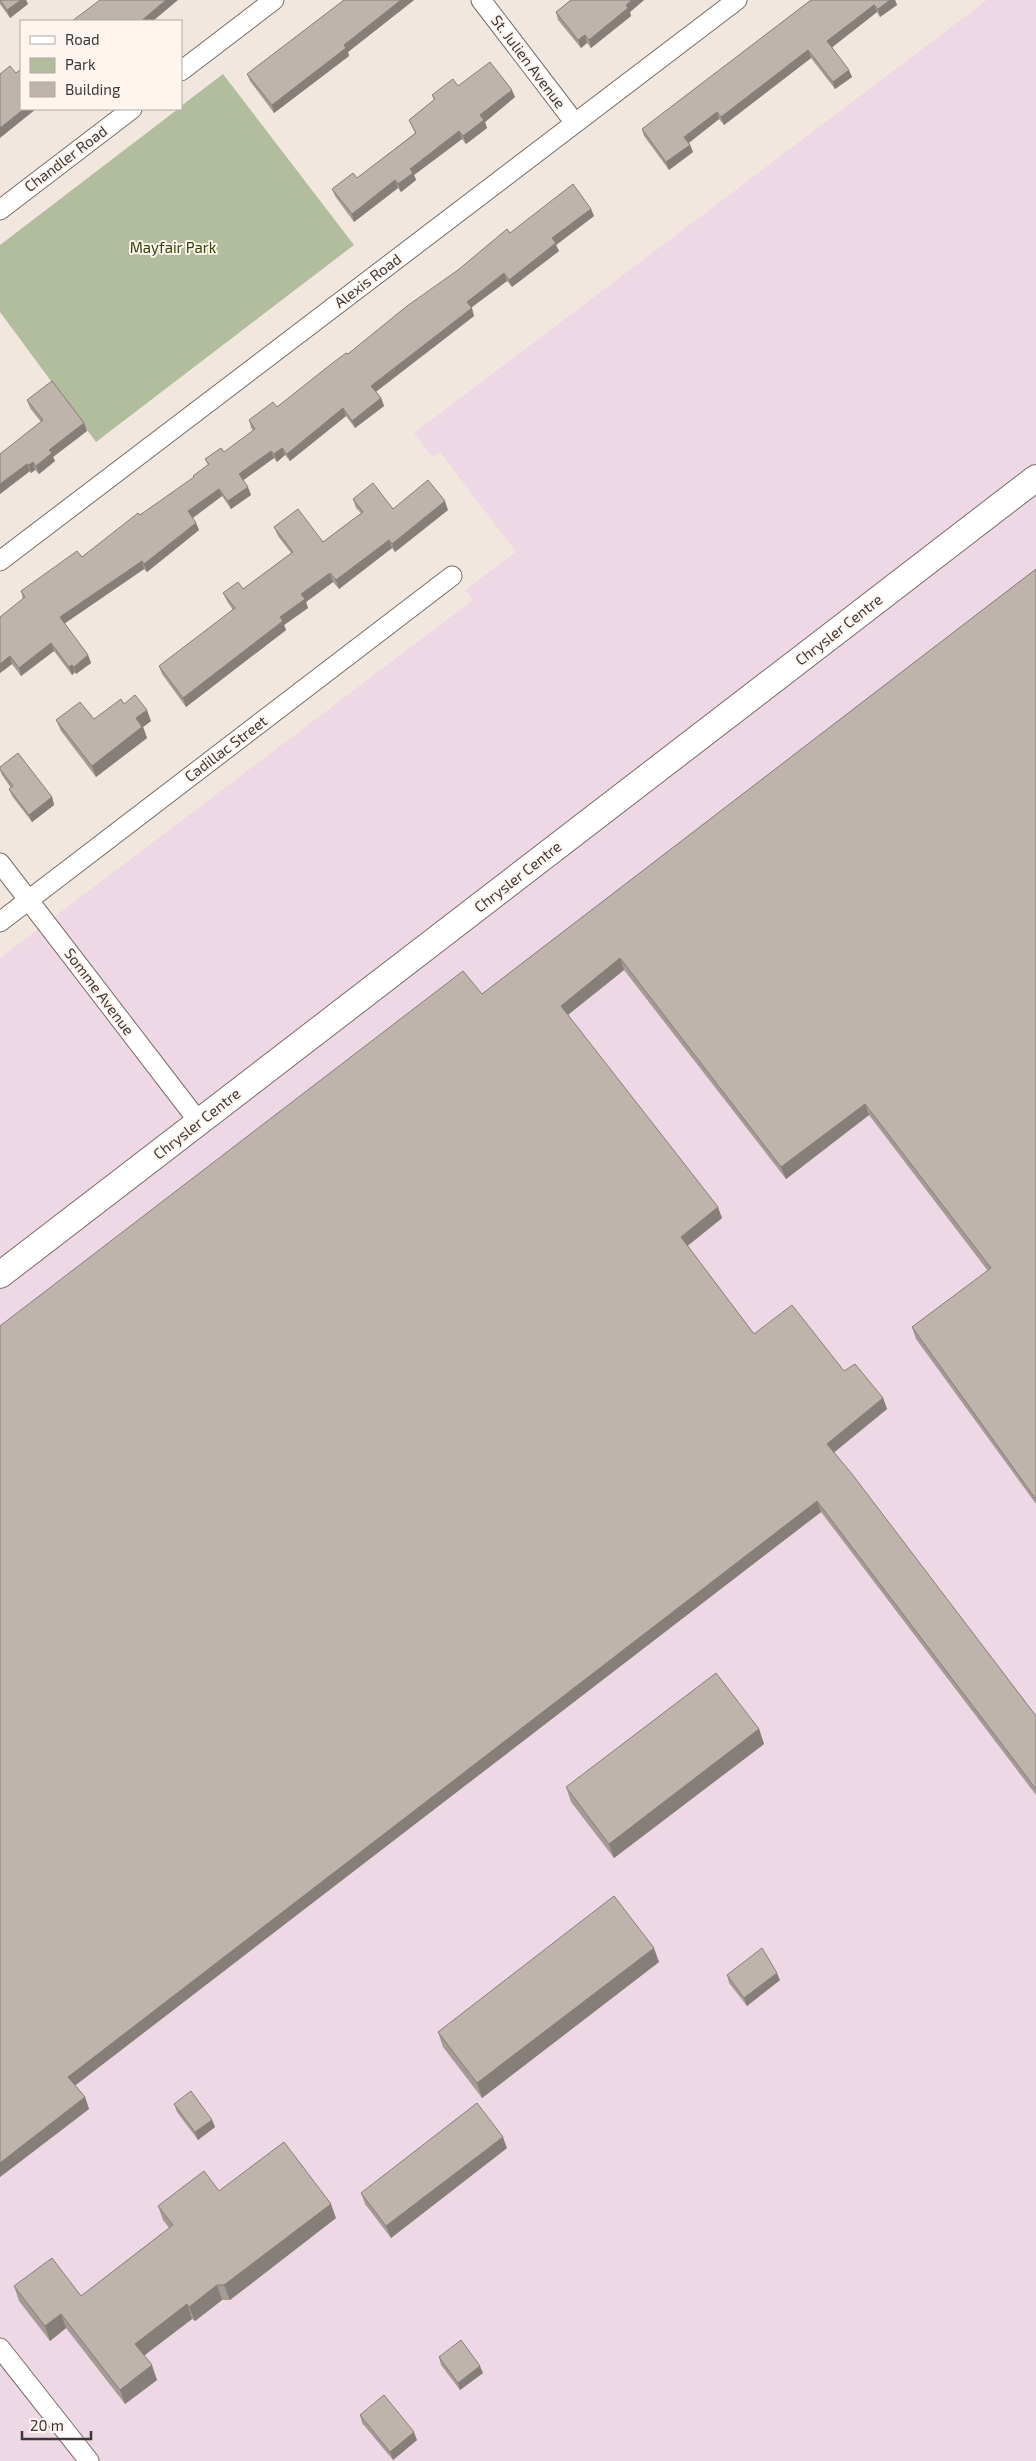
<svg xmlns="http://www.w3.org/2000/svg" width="1036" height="2461" font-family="'Exo 2',sans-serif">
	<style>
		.industrial { fill: #efd8e5 }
		.green { fill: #b2bd9d }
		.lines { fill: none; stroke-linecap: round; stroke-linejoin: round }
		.street-casing { stroke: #776d65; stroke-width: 21 }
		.secondary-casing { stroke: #776d65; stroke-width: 28 }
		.street { stroke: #fff; stroke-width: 19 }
		.secondary { stroke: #fff; stroke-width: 26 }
		.wall { fill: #a49b94 }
		.shaded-wall { fill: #867e78 }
		.building { fill: #bfb4ac; stroke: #867e78 }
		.labels { text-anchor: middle; stroke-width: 4; stroke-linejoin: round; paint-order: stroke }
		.street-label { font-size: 15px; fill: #3d3835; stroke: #fef5ee }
		.park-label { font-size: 15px; fill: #354408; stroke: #fef5ee }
	</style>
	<rect width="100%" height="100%" fill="#f2e7df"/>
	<path class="industrial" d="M987,0H1036V2461H0V958L473,600L465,590L516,552L440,452L433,457L414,433Z"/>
	<path class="green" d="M223,74L354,245L96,442L0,312V245L178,109H181V106Z"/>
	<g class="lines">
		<defs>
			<path id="street" d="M481,0L575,123
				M181,71L274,0
				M0,210L132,109
				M0,561L737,0
				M0,863L199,1122
				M0,922L452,576
				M0,2348L89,2461"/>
			<path id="secondary" d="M0,1275L1036,478"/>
		</defs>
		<use href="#street" class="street-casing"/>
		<use href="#secondary" class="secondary-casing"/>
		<use href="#street" class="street"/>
		<use href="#secondary" class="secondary"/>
	</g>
	<path class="wall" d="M0,0H26L28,4L10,18L0,4Z
		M344,0H414L348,52L349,56L274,113L250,81L247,74Z
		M571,0H644L630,12L631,16L591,48L587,43L581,48L558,20L556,12Z
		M811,0H895L897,5L880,17L877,12L832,47L852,77L835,89L811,58L724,125L719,119L689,143L693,152L669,170L644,136L642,129Z
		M458,86L515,97L485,122L487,128L466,144L462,139L414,175L416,180L401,192L398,188L354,222L335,196L332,189L357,178L415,133L409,120L434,100L432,95Z
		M591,209L594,216L556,245L559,251L512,287L507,281L471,308L474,316L376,392L381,398L384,406L355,428L346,416L290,461L285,455L277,462L274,458L243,480L251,495L231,509L222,496L193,518L196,523L199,530L147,572L144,569L64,624L88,655L91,663L76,674L75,672L72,675L54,651L21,676L12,664L0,673V617L23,599L21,591L82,557L140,515L193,478V476L208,465L205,459L224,452L253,431L251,428L249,420L277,407L510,233Z
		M27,400L84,423L87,431L53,457L55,461L39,474L35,470L31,473L30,471L0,494L41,422L30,408Z
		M353,499L393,509L448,510L395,552L392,548L339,589L333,582L306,602L308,608L284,625L286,630L186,707L162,674L159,666L233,610L227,601L223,593L243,589L291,553L278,536L274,527L323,542L361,513L356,508Z
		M1036,569V1504L916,1339L912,1327L988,1271L869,1115L786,1179L624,970L568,1015L722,1218L687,1246L754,1334L844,1371L883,1398L887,1409L834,1452L1036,1716V1795L821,1512L75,2085L85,2097L89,2109L0,2177V1326L482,994Z
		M124,704L151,721L143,727L147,738L96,777L61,731L56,720L94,719Z
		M0,767L52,797L54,805L32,822L12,796L9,789L11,788L2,775L0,770Z
		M759,1729L764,1744L614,1858L571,1802L566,1787Z
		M659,1962L482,2098L443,2047L438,2032Z
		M727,1975L780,1980L747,2006L729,1983Z
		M174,2104L212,2120L215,2127L198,2140L177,2112Z
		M507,2148L391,2238L365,2204L361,2193Z
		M219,2191L336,2218L230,2300H222L195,2321L192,2319L144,2355L157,2380L125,2404L66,2328L50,2341L19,2301L14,2286L81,2296L169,2228L163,2220L158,2206Z
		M439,2357L483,2373L460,2390L441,2365Z
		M360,2415L417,2440L393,2460L362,2423Z"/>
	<path class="shaded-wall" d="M21,0H26L28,4L10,18L7,10Z
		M166,0H178L153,21H141Z
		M401,0H414L348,52L349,56L274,113L272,105L344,45Z
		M632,0H644L630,12L631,16L591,48L589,40Z
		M890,0H895L897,5L880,17L878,9Z
		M874,5L877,12L830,49L827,41Z
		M585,35L587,43L581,48L578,40Z
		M808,50L811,58L724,125L721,117Z
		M849,70L852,77L835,89L833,82Z
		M512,90L515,97L485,122L487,128L466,144L463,136L480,115Z
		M24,109H36L0,138V128Z
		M717,112L719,119L687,144L684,137Z
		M459,131L462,139L414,175L416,180L401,192L398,184L410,169Z
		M690,145L693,152L669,170L666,162Z
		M395,180L398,188L354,222L352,214Z
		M591,209L594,216L556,245L559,251L512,287L509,280L552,238Z
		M504,273L507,281L469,309L467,302Z
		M472,308L474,316L374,393L371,386Z
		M381,398L384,406L355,428L352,421Z
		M343,408L346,416L290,461L287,454Z
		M84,423L87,431L53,457L55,461L39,474L36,466L49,450Z
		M282,448L285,455L277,462L274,454Z
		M271,451L274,458L241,482L239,474Z
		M33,462L35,470L31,473L29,465Z
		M27,464L30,471L0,494V484Z
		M248,487L251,495L231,509L228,501Z
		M219,489L222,496L191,519L188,511Z
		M445,501L448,510L395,552L392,544Z
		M196,523L199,530L147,572L144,564Z
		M389,540L392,548L339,589L336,580Z
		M142,561L144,569L62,625L60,617Z
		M330,573L333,582L306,602L308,608L284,625L286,630L186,707L183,698L280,617L301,594Z
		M51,643L54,651L21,676L19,668Z
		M88,655L91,663L76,674L74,667Z
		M10,656L12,664L0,673V664Z
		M72,665L75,672L72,675L69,667Z
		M147,710L151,721L143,727L147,738L96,777L92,766L136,718Z
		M52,797L54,805L32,822L29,815Z
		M620,958L624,970L565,1017L561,1006Z
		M865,1104L869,1115L786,1179L781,1167Z
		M718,1207L722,1218L685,1248L681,1237Z
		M883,1398L887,1409L831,1455L827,1444Z
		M817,1501L821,1512L72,2088L68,2077Z
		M759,1729L764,1744L614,1858L609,1844Z
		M654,1948L659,1962L482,2098L477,2083Z
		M777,1973L780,1980L747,2006L744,1998Z
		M85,2097L89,2109L0,2177V2163Z
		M212,2120L215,2127L198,2140L195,2132Z
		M503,2137L507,2148L391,2238L386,2226Z
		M331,2204L336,2218L230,2300L224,2285Z
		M217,2285L222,2300L195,2321L189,2307Z
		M187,2304L192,2319L141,2358L135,2344Z
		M61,2314L66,2328L50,2341L45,2326Z
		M152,2365L157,2380L125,2404L120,2390Z
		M480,2366L483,2373L460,2390L458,2383Z
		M414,2432L417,2440L393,2460L390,2452Z"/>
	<path class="building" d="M0,0H21L7,10Z
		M100,0H166L141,21H72Z
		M344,0H401L344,45L346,48L272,105L247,74Z
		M571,0H632L626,5L628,8L589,40L585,35L578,40L556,12Z
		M811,0H890L878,9L874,5L827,41L849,70L833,82L808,50L721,117L717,112L684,137L690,145L666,162L642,129Z
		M490,62L512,90L480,115L484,120L463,136L459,131L410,169L413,173L398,184L395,180L352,214L332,189L353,173L357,178L416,133L409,120L435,99L432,95L453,79L458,86Z
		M10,66L16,73L21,69V109H24L0,128V74Z
		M573,184L591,209L552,238L556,243L509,280L504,273L467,302L472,308L371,386L381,398L352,421L343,408L287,454L282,448L274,454L271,451L239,474L248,487L228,501L219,489L188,511L196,523L144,564L142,561L60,617L88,655L74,667L72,665L69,667L51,643L19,668L10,656L0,664V617L25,597L21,591L77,551L82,557L138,513L140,515L194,477L193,476L209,464L205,459L221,448L224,452L255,429L249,420L273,402L277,407L330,365L346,353L348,354L407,306L458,270L507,229L510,233Z
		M52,381L84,423L49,450L52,453L36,466L33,462L29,465L27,464L0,484V454L43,420L27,400Z
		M428,480L445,501L392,544L389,540L336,580L330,573L301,594L305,599L280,617L283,621L183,698L159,666L235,608L223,593L238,582L243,589L293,552L274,527L298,509L323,542L363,512L353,499L373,483L393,509Z
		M1036,569V1497L1035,1498L912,1327L991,1268L865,1104L781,1167L620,958L561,1006L718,1207L681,1237L754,1334L792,1305L844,1371L855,1364L883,1398L827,1444L852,1474L1036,1716V1789L817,1501L68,2077L85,2097L0,2163V1326L463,971L482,994Z
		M135,695L147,710L136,718L142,727L92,766L56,720L80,702L94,719L121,699L124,704Z
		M18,753L52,797L29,815L9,789L13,786L0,769V767Z
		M716,1673L759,1729L609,1844L566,1787Z
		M614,1896L654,1948L477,2083L438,2032Z
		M762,1948L777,1973L744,1998L727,1975Z
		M191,2091L212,2120L195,2132L174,2104Z
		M477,2103L503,2137L386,2226L361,2193Z
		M284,2142L331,2204L224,2285H217L189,2307L187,2304L135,2344L152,2365L120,2390L61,2314L45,2326L14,2286L52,2258L81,2296L173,2225L158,2206L204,2171L219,2191Z
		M461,2340L480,2366L458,2383L439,2357Z
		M384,2395L414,2432L390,2452L360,2415Z"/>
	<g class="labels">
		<g class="street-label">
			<text transform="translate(528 62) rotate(53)" y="5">St. Julien Avenue</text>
			<text transform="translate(66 159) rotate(-37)" y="5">Chandler Road</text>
			<text transform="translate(368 281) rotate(-37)" y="5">Alexis Road</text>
			<text transform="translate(839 630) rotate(-38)" y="5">Chrysler Centre</text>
			<text transform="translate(226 749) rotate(-37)" y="5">Cadillac Street</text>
			<text transform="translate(518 877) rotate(-38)" y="5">Chrysler Centre</text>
			<text transform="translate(99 992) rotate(53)" y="5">Somme Avenue</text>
			<text transform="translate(197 1124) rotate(-38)" y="5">Chrysler Centre</text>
		</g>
		<g class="park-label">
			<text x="173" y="253">Mayfair Park</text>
		</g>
	</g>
	<rect x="20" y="20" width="162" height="90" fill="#fef5ee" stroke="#b1a9a4"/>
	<rect x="30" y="36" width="25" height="8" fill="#ffffff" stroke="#b1a9a4"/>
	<text x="65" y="45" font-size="15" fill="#3d3835">Road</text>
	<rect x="30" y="58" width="25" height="15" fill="#b2bd9d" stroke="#b1a9a4"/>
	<text x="65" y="70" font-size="15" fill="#3d3835">Park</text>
	<rect x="30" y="82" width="25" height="15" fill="#bfb4ac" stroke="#b1a9a4"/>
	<text x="65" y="95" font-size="15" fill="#3d3835">Building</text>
	<path d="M22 2431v8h69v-8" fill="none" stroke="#3d3835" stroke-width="2.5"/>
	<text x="30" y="2431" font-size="15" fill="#3d3835" stroke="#fef5ee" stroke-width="4" paint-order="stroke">20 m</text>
</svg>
